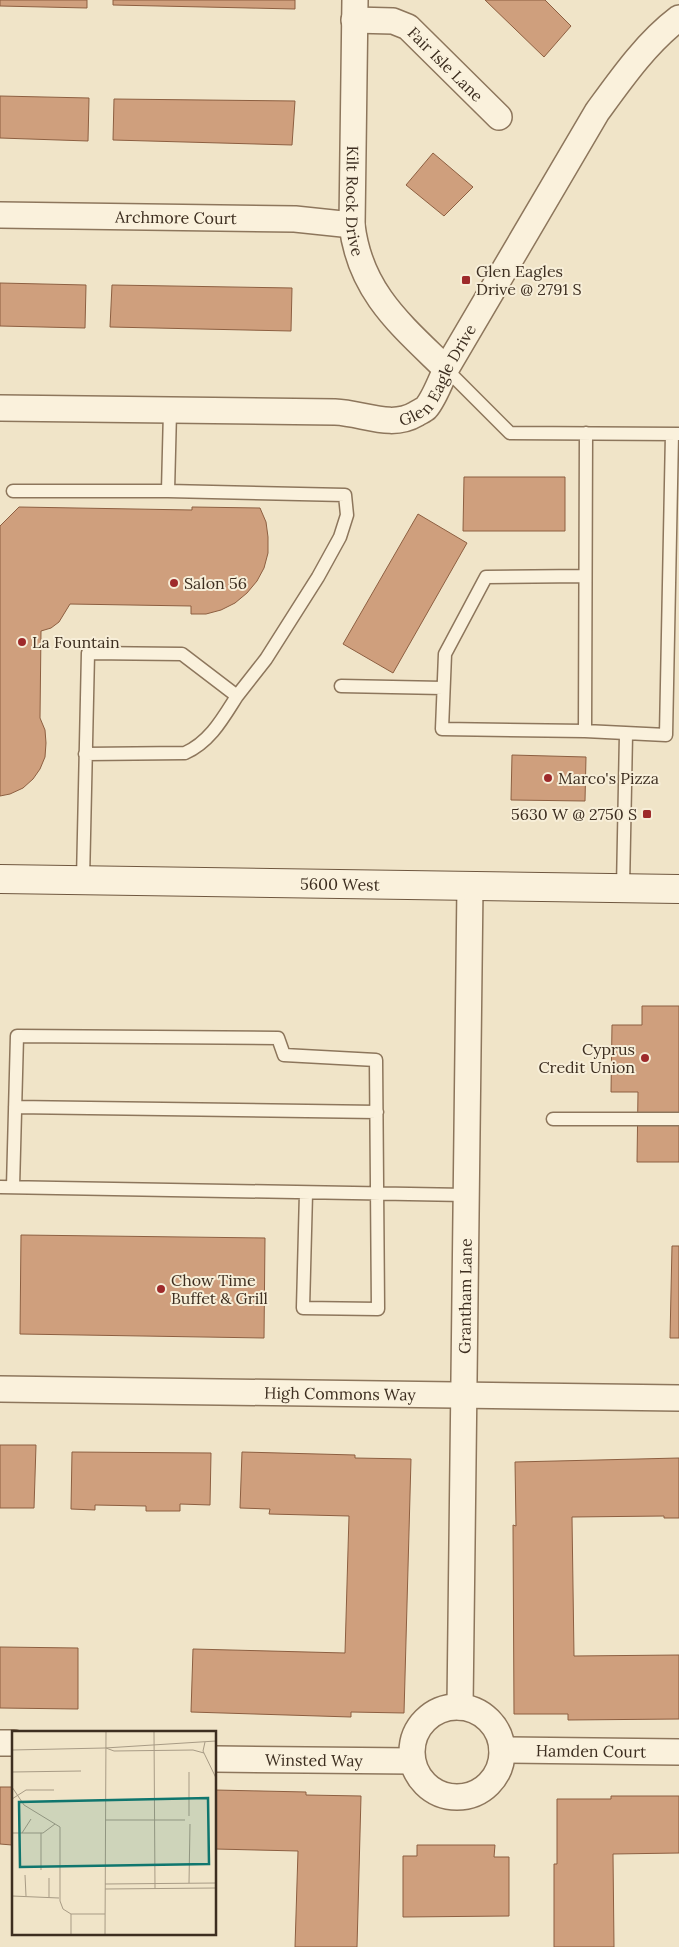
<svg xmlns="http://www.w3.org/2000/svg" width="679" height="1947" font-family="Lora,serif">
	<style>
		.building { fill: #cf9f7d; stroke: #8d5f41 }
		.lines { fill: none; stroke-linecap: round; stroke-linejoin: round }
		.lane-casing { stroke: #8d765c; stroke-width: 15 }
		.street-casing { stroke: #8d765c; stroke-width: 28 }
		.secondary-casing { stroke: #6f573f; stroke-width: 30 }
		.lane { stroke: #faf1dc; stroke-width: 12 }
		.street { stroke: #faf1dc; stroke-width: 25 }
		.secondary { stroke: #faf1dc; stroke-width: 28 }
		.poi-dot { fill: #9e2a2b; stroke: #f7eed8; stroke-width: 2 }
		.labels { text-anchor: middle; stroke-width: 4; stroke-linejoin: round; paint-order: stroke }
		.street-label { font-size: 16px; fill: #3d2e20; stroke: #f7eed8 }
		.poi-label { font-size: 16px; fill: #3d2e20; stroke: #f7eed8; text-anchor: start }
		.inset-road { fill: none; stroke: #a89b85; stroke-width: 1 }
		.view { fill: #0f766e; fill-opacity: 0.15; stroke: #0f766e; stroke-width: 2.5 }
		.inset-edge { fill: none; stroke: #3d2e20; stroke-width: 2.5 }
	</style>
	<rect width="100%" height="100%" fill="#f0e4c8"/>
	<path class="building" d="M0,0H87V8L0,6Z
		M113,0H295V9L113,5Z
		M485,0H545L571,26L544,57Z
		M0,96L89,98L88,141L0,138Z
		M114,99L295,101L292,145L113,140Z
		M433,153L473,187L444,216L406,185Z
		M0,283L86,285L85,328L0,326Z
		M112,285L292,288L291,331L110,327Z
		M464,477H565V531H463Z
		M19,507L192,510V507L260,508L266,522L268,537V553L264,568L257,581L247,593L235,603L221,610L206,614H191V606L70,604L59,622L51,628L41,631L40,718L45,730L46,743L45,757L40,769L33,779L23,788L10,794L0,796V526Z
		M418,514L467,543L393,673L343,644Z
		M512,755L586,757L585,801L511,800Z
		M642,1006H679V1162H637L638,1092H611L612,1025H642Z
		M21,1235L265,1238L264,1338L20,1334Z
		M672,1246H679V1338H670Z
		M0,1445H36L34,1508H0Z
		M72,1452L211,1453L210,1505L180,1504V1511H146V1506L95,1505V1510L71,1509Z
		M242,1452L355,1455V1458L411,1459L404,1713L351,1712V1717L191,1712L193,1649L345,1653L349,1516L269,1514L270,1509L240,1508Z
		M679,1458V1518H664V1516L572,1517L574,1656L679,1655V1719L568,1720V1714H514L513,1525L516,1526L515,1462Z
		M0,1647L78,1648V1709L0,1708Z
		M0,1787H14V1841H12V1845L0,1844Z
		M215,1790L306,1792V1795L361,1796L357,1947H295L298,1851L215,1849Z
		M611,1796H679V1853L613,1854L614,1947H554V1864H557V1799H611Z
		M417,1845H495L494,1857H509V1916L403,1917V1856H417Z"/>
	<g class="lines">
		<defs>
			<path id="lane" d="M446,369L510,433L679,434
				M586,433L585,731L666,735L672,434
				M13,491H168L345,495L347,515L340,537L318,577L266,659L237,696L182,654L88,653L83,880
				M168,491L170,411
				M341,686L443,688
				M585,731L442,729L445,654L486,577L585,576
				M85,754L185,753C210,742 223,718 237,696
				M623,888L626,734
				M15,1107L377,1112
				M553,1119H679
				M0,1187L466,1195
				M13,1187L17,1036L278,1038L284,1055L376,1060L378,1309L303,1308L306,1193"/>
			<g id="street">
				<path id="s1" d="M355,0L352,225C360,292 401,325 446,369"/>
				<path id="s2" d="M354,20L393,21L408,27L499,117"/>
				<path id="s3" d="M0,215L295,219L352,225"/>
				<path id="s4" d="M0,408L335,412C363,413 391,429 416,414C419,412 424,410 426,408C434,399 441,380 446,369L597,112C621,79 646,43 679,18"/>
				<path id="s5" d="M0,1389L679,1398"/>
				<path id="s6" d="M460,1707L470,886"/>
				<circle cx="457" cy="1752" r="45"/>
				<path d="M0,1743H14"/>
				<path id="s7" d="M502,1750L679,1752"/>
				<path id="s8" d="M215,1759L412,1761"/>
			</g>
			<g id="secondary">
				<path id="s9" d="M0,879L679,889"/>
			</g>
		</defs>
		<use href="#lane" class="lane-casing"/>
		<use href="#street" class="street-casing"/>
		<use href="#secondary" class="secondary-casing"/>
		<use href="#lane" class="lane"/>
		<use href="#street" class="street"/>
		<use href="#secondary" class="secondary"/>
	</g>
	<g class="poi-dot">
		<rect x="461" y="275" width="10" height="10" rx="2.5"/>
		<circle cx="174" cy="583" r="5"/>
		<circle cx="22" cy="642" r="5"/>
		<circle cx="548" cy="778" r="5"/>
		<rect x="642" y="809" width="10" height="10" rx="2.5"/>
		<circle cx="645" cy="1058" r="5"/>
		<circle cx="161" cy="1289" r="5"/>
	</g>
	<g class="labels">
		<g class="street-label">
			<text dy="6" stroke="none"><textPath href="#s2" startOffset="108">Fair Isle Lane</textPath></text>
			<text dy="6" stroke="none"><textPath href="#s1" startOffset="201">Kilt Rock Drive</textPath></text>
			<text dy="6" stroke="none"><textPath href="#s3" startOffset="176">Archmore Court</textPath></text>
			<text dy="6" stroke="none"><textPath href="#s4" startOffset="462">Glen Eagle Drive</textPath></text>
			<text dy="6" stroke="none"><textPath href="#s9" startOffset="340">5600 West</textPath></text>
			<text dy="6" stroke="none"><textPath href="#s6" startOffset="411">Grantham Lane</textPath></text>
			<text dy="6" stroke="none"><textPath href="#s5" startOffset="340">High Commons Way</textPath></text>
			<text dy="6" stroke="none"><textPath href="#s7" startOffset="89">Hamden Court</textPath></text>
			<text dy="6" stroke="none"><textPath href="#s8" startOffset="99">Winsted Way</textPath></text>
		</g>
		<g class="poi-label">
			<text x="476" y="277">Glen Eagles<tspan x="476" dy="18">Drive @ 2791 S</tspan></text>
			<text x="184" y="589">Salon 56</text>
			<text x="32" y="648">La Fountain</text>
			<text x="558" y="784">Marco's Pizza</text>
			<text x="637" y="820" text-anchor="end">5630 W @ 2750 S</text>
			<text x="635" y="1055" text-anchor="end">Cyprus<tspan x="635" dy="18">Credit Union</tspan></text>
			<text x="171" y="1286">Chow Time<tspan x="171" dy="18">Buffet &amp; Grill</tspan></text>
		</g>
	</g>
	<g transform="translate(12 1731)">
		<rect width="204" height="204" fill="#f0e4c8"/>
		<path class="inset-road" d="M142,0L143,158M193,11L191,20L204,47M93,17L204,10M94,17L102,20L181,19L192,22M0,19L93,17M0,41L69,40M0,56L12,74L48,96V170L51,178L59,183H93M0,68L14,59H42M177,85V41M93,89H173M0,102H31L43,93M10,102L19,88M29,139V102M13,144L14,165M37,147V166M177,152L178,93M93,153L204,152M93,158L204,157M0,165L47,167M59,183V204M93,204L94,0"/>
		<path class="view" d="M196,67L197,133L8,136L7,71Z"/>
		<rect width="204" height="204" class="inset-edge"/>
	</g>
</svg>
